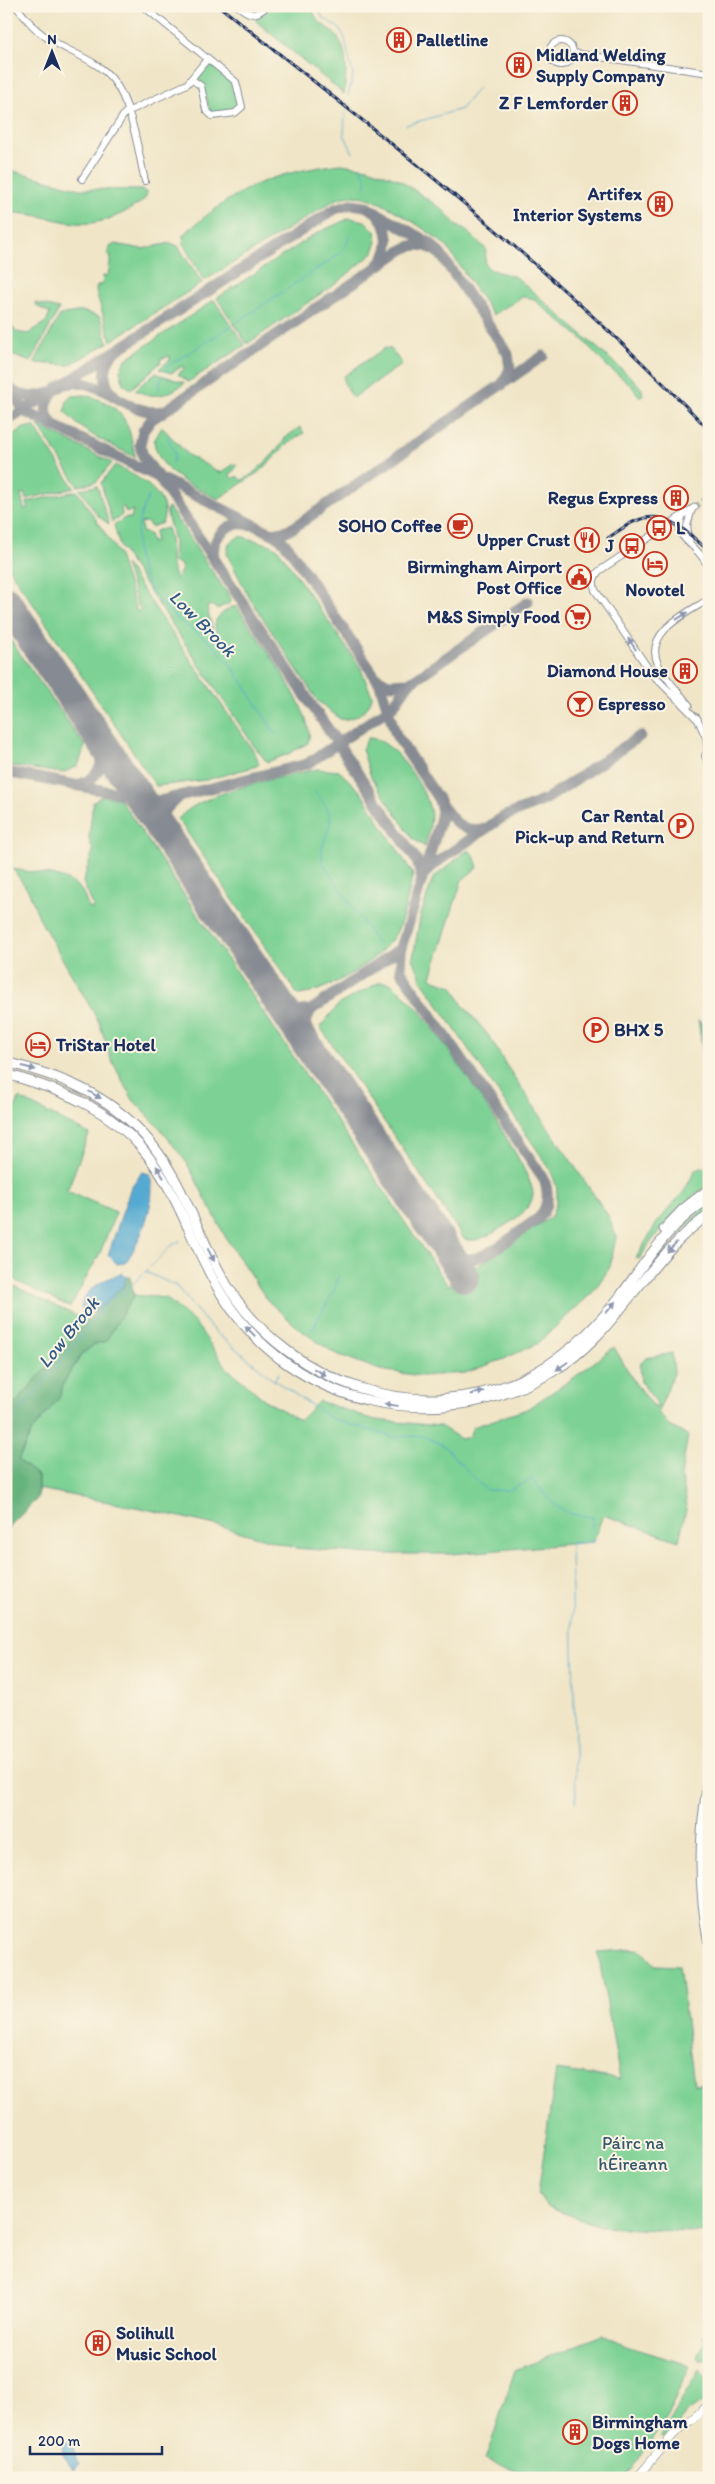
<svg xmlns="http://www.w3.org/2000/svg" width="715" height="2484" font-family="Itim,sans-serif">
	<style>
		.green { fill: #7dd194; stroke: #4c8079 }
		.forest { fill: #66b37e; stroke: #40716e }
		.water { fill: #54aad1; stroke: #386c98 }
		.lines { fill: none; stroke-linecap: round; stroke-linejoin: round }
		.stream { stroke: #54aad1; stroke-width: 1 }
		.taxiway { stroke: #868a92; stroke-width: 11 }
		.runway { stroke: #868a92; stroke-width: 30 }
		.minor-tunnel { stroke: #c5c1b2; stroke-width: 6; stroke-dasharray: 6 3; stroke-linecap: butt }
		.minor-casing { stroke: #868a92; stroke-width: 8 }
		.major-casing { stroke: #868a92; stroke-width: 9 }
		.highway-casing { stroke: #868a92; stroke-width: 11 }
		.minor { stroke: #fff; stroke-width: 6 }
		.major { stroke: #fff; stroke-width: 8 }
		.highway { stroke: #fff; stroke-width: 9 }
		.rail-casing { stroke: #1b2f5e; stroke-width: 3 }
		.rail { stroke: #fcf5e5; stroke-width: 1; stroke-dasharray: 4; stroke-linecap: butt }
		.oneway { fill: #8d97ae }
		.labels { text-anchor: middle; stroke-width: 4; stroke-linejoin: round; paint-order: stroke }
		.poi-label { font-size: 18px; font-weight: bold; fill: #1b2f5e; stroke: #fcf5e5; text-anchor: end }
		.park-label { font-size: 18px; fill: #34586c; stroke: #fcf5e5 }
		.water-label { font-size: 19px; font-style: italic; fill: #2f5a86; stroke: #fcf5e5 }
	</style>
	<rect width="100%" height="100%" fill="#fcf5e5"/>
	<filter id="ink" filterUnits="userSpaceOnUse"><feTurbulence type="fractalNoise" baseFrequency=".02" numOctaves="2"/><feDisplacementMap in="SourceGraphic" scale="10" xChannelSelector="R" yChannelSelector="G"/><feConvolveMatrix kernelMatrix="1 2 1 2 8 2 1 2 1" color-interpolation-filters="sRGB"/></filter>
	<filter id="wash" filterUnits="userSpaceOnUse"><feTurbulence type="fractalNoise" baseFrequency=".0096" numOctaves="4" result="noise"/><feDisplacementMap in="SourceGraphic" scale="20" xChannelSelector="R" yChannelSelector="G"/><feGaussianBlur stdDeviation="1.12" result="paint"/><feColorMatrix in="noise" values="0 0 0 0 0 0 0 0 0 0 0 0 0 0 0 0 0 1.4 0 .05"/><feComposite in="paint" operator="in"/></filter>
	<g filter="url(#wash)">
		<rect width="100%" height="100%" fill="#f0e5c7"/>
		<path class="green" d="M269,6H312C313,24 331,27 338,38C349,55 346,75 344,94L258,23L255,19Z
			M210,64L234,83L240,104C236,114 218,116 210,111L203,85L198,77L206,66Z
			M341,164L368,168L398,179L442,209L457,226L463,228L486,249L485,263L489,269L516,277L634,380L642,389L643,395L640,397L631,385L608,367L582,339L532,298L522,297L493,315L447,247C434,234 382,200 364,197C353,195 343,196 333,201L204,281L184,245L183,235C240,186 267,174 341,164Z
			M6,169L80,189L142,190L147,193C146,201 138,204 132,208C78,240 59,212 6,213Z
			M350,218L365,221L375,231L377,242L372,254L338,282L247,344L217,298L317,233Z
			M171,243L178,246L202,283L111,341L96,291L97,285H102L103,276H108L111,256L107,255L110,247L115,244L142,249Z
			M214,300L245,345L188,382L178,374L184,369L183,366L171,373L159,369L170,360V356L160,359L161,362L131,389L123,384L120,370L126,359Z
			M35,303L59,309L31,362L6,353V318L16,332L28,334L47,321L50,313L38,307Z
			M82,311L100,317L108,343L69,365L34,363L60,315Z
			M385,348L391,349L402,364L353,398L344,383V376Z
			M155,373L185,383C168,395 155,400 135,390Z
			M85,395C123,405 129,421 135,457C112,445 81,433 65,411L67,400L72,396Z
			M38,425L112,463L96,482L78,486Z
			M34,426L74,488L26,499L24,493L21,494L24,509L28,508L27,502L77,491L118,553L137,612L141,609L138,606L125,564L256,755L259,764L257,766L206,780L156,786L6,564V439L24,428Z
			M162,427L188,455L221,473L234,464L237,466L230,475L233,479L237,476L241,480C251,479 283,446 285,438L300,427L304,433L288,443L262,470L218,499C191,485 159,474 154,441Z
			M115,465C135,476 174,494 162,523L151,527L147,522L141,523L142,532L149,534L152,543L155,542V531L167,528C174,548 168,560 176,580L182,569L180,564L174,562V540L166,510L169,508L231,599L230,603L217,609L211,605L207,607L215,641L218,640C212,620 215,618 231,607H237C253,632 319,716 308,743L288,754L267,762L254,746L120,547L114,525L125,518H131L133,510L126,513L124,507L121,508L122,515L112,522L101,483Z
			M97,486L98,489L109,524L98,516L80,489Z
			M240,536L271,545L278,549L360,667L372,696C370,710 354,721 340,719L318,701L250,599L229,558L227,553L229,543Z
			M6,634L85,746L78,766L62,773L6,765Z
			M368,738C393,737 424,787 430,809C433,821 427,836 425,847L413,839L371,777L362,749Z
			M317,769L339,771L360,791L413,874C408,893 405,916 396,933C383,958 326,993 298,995L178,819C201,791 281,778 317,769Z
			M114,793L119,798L448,1286L551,1217C561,1194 558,1184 546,1163L422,981L413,958L420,918L433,878L468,850L474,855L478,867L462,880L431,977L434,980L453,986L462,1004L489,1036L506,1065L609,1217L616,1237L610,1267L594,1291L538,1343L504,1359L465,1373L421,1376L380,1370L334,1353L302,1331L268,1301L227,1240L187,1163L160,1128L133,1100L111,1059L99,1022L41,922L29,892L13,869C33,873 67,873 81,890C86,896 85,905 92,910L93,905L83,882L93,851L89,838L93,802L101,796Z
			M380,982L390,983C400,991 410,1000 418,1009C439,1035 534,1169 533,1195C532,1206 518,1218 509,1223C496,1231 479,1244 464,1239L320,1027L339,1004Z
			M19,1098L89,1134L67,1191L116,1212L100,1253L70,1307L6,1276V1133Z
			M709,1166V1184C678,1207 660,1227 639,1259L636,1258L656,1224L685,1190L695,1170Z
			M709,1203V1211L687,1226L665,1245L663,1244Z
			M6,1282L87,1321L6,1414Z
			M134,1295L166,1298L195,1323L228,1369L266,1401L300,1420L319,1401L375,1420L440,1426L461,1439L469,1437L473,1427L527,1409L572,1379L614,1347L635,1383L656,1409L657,1403L641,1382L640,1364L646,1358L672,1353L674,1373L658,1412L669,1426L688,1435L681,1476L687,1505L679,1541L603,1515L593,1542L451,1554H372L295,1548L224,1527L141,1508L38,1489V1476L18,1461L32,1431L59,1398L64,1382L82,1354L95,1344L105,1342Z
			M641,1949L655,1965L679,1966L694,2084H709V2233L603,2227L547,2207L538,2193L556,2070L620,2079L598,1952Z
			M709,2324V2361L702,2359L701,2361L698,2357L705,2341L703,2336Z
			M603,2335L626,2346L689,2365L668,2416L630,2472L624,2478H540L485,2460L515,2370Z
			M699,2370L708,2379L709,2397L685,2414L684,2417L664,2439L661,2437Z"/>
		<path class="forest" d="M698,1020L709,1028V1094Z
			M126,1277H130L134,1295L105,1342L95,1344L82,1354L64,1382L59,1398L32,1431L18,1460L38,1476V1498L6,1530V1414L87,1321L113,1293L124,1286Z"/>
		<path class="water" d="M142,1172L150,1174C158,1198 140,1244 125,1263L117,1264L108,1255L131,1187Z
			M122,1273L126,1277L124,1286C112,1294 100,1314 85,1313L81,1308C83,1289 105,1279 122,1273Z
			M67,2440L73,2446L79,2464L73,2469L63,2455L62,2446Z"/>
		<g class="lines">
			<path class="stream" d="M317,6L322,17L340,29L345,39L353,76L348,96
				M345,112L344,134L353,153
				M406,125L461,109L478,88
				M360,167L367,180L364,190
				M236,323L338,255L347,244L350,233
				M165,371L169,365L230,327
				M158,390L162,377
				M167,436L175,454L172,463
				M149,496C126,538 136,580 171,613C185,627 206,636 219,651C239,673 258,708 275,733
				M315,792C319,798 326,805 329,812C335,827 317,844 323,863L378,945
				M146,1272L176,1286L213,1330L274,1380L332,1419L393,1437L423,1436L443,1445L486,1490H509L532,1479C554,1504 558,1515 593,1517L591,1535
				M311,1331L334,1291L339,1276
				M274,1380L279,1373
				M6,1428L111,1299L122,1295L172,1245L180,1241
				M576,1802L571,1543L593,1542L592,1539"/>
			<path class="taxiway" d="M378,215C391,230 392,249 379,264
				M112,354C103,368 102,384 115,396
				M67,384C102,375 128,418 163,411
				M6,386L26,412L158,477L417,861L422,879
				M9,388C23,399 37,398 53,392C45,403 43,415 54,425
				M6,422L335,209L351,204L365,206L430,243L441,255L508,354L510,369L502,385
				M269,532L280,533L293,528L543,356
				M215,561C208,540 227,519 249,525
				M376,677L388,684L409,683
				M6,772L159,801L307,764L393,706L409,683L528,602
				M77,785C98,780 104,765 103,745
				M127,798L141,806L154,820
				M441,804C453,821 462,834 486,828
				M165,835L162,828L163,812L177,798
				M425,873L437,862L503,817L545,800L640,736
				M401,948V971L544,1179C549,1194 549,1205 539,1218C523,1228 486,1261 468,1259C458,1259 452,1253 445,1247
				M280,1005L293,1012L311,1010L401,948L440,821L442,811L439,800L396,735L380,684L289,548L279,537L158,477L143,456L140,445L143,431L151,420L402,250C416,242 429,244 441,255
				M308,1046L303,1027L311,1010"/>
			<path class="runway" d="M6,601L465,1277"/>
		</g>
	</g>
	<g filter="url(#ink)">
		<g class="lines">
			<path class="minor-tunnel" d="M695,507L709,497"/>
			<defs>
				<path id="minor" d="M16,6C24,16 32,27 42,34C64,52 95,57 113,80C132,104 138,151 145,181
					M143,6L236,82L242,107L235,113L212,116L206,110L201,86L191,79
					M238,6C251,16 255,17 267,6
					M549 53a12 12 0 1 1 24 0a12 12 0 1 1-24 0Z
					M573,53L709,73
					M82,179L125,113L187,84L208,58
					M695,507L599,571C593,578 593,582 595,590L652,674L698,720
					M683,515C675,537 684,536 697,551C702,556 705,561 709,567
					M690,544L687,526L692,509
					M689,705C679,692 665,679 658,664C643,632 689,612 709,599
					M697,718L706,737L707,749
					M709,748L705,756L709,765"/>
				<path id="major" d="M637,2478L674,2434L709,2405"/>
				<path id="highway" d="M6,1062C60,1076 106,1093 144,1135C185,1180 198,1240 230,1290C292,1385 418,1427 522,1379C562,1361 595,1329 621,1295C647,1260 671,1221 709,1199
					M6,1074C59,1089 110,1108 145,1152C180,1195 193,1249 222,1295C294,1409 438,1438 552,1372C618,1334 646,1257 709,1215
					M664,1229L683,1209L709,1189
					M709,1776C699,1831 698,1889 709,1944"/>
			</defs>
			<use href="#minor" class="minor-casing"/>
			<use href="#major" class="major-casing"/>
			<use href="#highway" class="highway-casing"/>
			<use href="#minor" class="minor"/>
			<use href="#major" class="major"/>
			<use href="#highway" class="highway"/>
			<defs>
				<path id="rail" d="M219,6C388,140 559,273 709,430
					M608,538C617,532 627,524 638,520C666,509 689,534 709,551"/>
			</defs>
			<use href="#rail" class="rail-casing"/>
			<use href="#rail" class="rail"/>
		</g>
		<defs><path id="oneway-solid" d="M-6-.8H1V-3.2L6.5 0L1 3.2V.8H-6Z" transform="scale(1.25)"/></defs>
		<g class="oneway">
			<use href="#oneway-solid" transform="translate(682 616) rotate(-33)"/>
			<use href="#oneway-solid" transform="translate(632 644) rotate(-124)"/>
			<use href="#oneway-solid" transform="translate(29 1068) rotate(15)"/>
			<use href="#oneway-solid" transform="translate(95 1095) rotate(30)"/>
			<use href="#oneway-solid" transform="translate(160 1172) rotate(-122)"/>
			<use href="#oneway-solid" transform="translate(672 1247) rotate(134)"/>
			<use href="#oneway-solid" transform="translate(211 1255) rotate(62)"/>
			<use href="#oneway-solid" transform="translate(611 1307) rotate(-51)"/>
			<use href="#oneway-solid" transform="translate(250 1331) rotate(-134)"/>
			<use href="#oneway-solid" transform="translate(562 1366) rotate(145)"/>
			<use href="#oneway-solid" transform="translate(320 1372) rotate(28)"/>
			<use href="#oneway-solid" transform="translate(477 1393) rotate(-14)"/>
			<use href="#oneway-solid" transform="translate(391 1405) rotate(-172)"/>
		</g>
	</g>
	<defs>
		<symbol id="building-ring" viewBox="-11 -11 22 22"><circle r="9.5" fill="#fcf5e5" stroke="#c8321e" stroke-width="1.5"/><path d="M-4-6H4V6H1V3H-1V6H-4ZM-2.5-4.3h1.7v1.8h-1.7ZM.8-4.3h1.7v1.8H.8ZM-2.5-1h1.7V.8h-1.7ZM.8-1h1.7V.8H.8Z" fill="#c8321e"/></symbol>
		<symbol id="cafe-ring" viewBox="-11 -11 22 22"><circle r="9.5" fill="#fcf5e5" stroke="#c8321e" stroke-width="1.5"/><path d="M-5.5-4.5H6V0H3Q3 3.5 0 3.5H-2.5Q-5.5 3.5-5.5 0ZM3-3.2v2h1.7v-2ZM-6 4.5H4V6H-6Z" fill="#c8321e"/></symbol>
		<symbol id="bus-ring" viewBox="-11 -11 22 22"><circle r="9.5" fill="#fcf5e5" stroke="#c8321e" stroke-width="1.5"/><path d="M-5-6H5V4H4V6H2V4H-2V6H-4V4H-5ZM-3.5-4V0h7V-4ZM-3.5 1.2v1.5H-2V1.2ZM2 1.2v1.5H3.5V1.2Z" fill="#c8321e"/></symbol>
		<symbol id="restaurant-ring" viewBox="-11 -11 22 22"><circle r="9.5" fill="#fcf5e5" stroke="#c8321e" stroke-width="1.5"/><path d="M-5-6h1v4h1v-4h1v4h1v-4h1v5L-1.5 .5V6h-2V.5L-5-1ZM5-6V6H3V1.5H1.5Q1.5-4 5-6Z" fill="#c8321e"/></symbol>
		<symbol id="hotel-ring" viewBox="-11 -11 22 22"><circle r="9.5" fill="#fcf5e5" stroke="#c8321e" stroke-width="1.5"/><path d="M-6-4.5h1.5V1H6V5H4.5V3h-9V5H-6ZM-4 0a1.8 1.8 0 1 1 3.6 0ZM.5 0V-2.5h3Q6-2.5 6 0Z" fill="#c8321e"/></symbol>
		<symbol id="civic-ring" viewBox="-11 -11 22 22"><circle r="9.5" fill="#fcf5e5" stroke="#c8321e" stroke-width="1.5"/><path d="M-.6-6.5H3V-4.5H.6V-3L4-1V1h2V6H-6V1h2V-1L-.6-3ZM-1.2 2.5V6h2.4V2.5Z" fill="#c8321e"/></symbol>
		<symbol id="supermarket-ring" viewBox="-11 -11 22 22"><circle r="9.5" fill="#fcf5e5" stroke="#c8321e" stroke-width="1.5"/><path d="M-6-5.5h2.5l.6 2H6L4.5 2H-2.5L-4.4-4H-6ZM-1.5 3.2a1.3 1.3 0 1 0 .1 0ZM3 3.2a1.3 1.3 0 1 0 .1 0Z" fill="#c8321e"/></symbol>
		<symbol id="bar-ring" viewBox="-11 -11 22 22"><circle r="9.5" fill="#fcf5e5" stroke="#c8321e" stroke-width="1.5"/><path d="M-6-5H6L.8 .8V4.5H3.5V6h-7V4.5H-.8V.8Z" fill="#c8321e"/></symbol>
		<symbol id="parking-ring" viewBox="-11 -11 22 22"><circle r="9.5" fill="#fcf5e5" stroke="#c8321e" stroke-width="1.5"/><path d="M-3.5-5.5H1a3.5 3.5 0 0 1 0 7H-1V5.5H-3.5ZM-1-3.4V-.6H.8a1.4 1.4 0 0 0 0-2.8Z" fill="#c8321e"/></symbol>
	</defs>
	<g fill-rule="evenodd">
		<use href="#building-ring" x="385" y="26" width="28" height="28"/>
		<use href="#building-ring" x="505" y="51" width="28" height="28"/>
		<use href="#building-ring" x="611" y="89" width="28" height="28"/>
		<use href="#building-ring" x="646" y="190" width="28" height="28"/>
		<use href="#building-ring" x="662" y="484" width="28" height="28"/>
		<use href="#cafe-ring" x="446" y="512" width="28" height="28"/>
		<use href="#bus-ring" x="645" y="514" width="28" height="28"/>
		<use href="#restaurant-ring" x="573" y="526" width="28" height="28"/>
		<use href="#bus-ring" x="618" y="532" width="28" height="28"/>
		<use href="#hotel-ring" x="641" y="550" width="28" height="28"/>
		<use href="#civic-ring" x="565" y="563" width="28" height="28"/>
		<use href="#supermarket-ring" x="564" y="603" width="28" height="28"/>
		<use href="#building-ring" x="671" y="657" width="28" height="28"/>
		<use href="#bar-ring" x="566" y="690" width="28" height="28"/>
		<use href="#parking-ring" x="667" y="812" width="28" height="28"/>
		<use href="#parking-ring" x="582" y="1016" width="28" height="28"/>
		<use href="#hotel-ring" x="24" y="1031" width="28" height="28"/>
		<use href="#building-ring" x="84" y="2329" width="28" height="28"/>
		<use href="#building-ring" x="561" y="2418" width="28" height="28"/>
	</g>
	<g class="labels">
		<g class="poi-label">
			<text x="416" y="46" text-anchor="start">Palletline</text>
			<text x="536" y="61" text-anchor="start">Midland Welding<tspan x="536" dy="21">Supply Company</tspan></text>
			<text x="608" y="109">Z F Lemforder</text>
			<text x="642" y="200">Artifex<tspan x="642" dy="21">Interior Systems</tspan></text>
			<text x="658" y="504">Regus Express</text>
			<text x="442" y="532">SOHO Coffee</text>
			<text x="676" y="534" text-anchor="start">L</text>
			<text x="570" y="546">Upper Crust</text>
			<text x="614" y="552">J</text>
			<text x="562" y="573">Birmingham Airport<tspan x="562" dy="21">Post Office</tspan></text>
			<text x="655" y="596" text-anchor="middle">Novotel</text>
			<text x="560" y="623">M&amp;S Simply Food</text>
			<text x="668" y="677">Diamond House</text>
			<text x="598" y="710" text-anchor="start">Espresso</text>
			<text x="664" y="822">Car Rental<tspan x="664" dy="21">Pick-up and Return</tspan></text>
			<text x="614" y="1036" text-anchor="start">BHX 5</text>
			<text x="56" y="1051" text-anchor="start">TriStar Hotel</text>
			<text x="116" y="2339" text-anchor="start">Solihull<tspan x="116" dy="21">Music School</tspan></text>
			<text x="592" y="2428" text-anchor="start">Birmingham<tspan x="592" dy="21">Dogs Home</tspan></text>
		</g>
		<g class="park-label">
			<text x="633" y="2149">Páirc na<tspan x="633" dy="21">hÉireann</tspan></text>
		</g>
		<g class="water-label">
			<text transform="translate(203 623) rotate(45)" y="7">Low Brook</text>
			<text transform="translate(68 1332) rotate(-51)" y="7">Low Brook</text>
		</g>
	</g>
	<rect width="715" height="2484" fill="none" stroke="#fcf5e5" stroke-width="25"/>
	<g transform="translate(52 52)" stroke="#fcf5e5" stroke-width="4" paint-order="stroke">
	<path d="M0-4L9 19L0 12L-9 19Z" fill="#1b2f5e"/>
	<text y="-8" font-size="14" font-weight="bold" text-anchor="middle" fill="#1b2f5e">N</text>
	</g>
	<path d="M30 2446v8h132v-8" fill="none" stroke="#1b2f5e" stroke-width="2.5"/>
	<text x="38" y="2446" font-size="15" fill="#1b2f5e" stroke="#fcf5e5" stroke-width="4" paint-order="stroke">200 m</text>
</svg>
